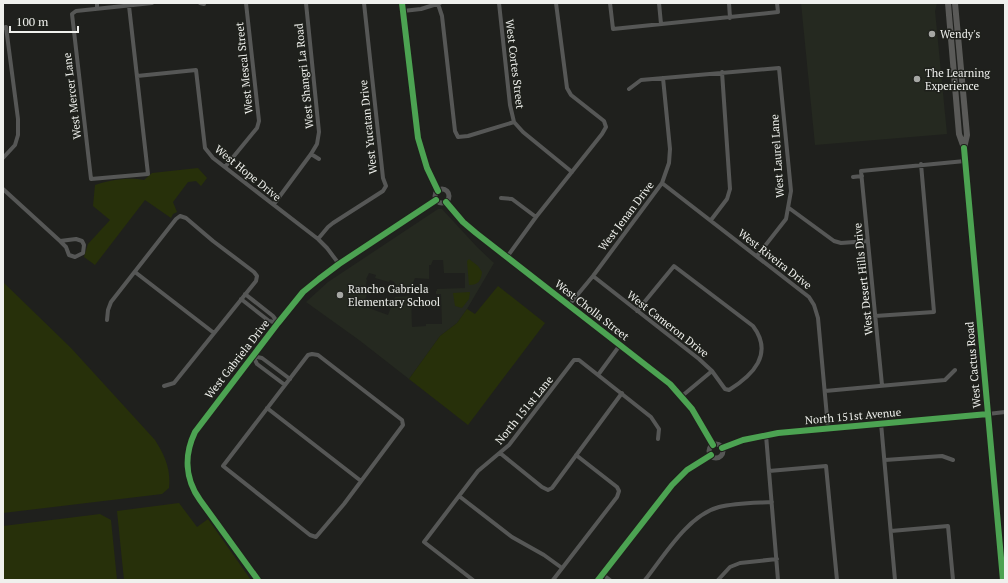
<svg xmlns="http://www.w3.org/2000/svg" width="1008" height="583" font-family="'PT Serif',serif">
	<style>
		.built { fill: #252920; fill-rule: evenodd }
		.green { fill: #27300a }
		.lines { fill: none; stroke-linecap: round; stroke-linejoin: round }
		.minor { stroke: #565756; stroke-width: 4 }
		.tertiary { stroke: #565756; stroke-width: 5 }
		.secondary { stroke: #5a5a58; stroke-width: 6 }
		.cycleway-casing { stroke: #1f211c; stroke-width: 8 }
		.cycleway { stroke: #4ca352; stroke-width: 6 }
		.poi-dot { fill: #a6a7a4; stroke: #1f211c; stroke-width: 1.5 }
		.labels { text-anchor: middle; stroke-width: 3; stroke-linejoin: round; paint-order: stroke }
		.poi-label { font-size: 11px; fill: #eff0ed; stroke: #1f211c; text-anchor: start }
		.street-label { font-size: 11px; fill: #eff0ed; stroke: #1f211c }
	</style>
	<rect width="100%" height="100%" fill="#1f201d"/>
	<path class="built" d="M801,3H937L935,11L947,134L815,145Z
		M438,209H442L477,247L494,263L467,309L457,323L440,336L409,379L359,340L306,302L328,282ZM433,260H443L444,273H465V288L437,289V291H436V294H441L442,324H426V326L412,327L411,296L395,297L388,315L366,307L365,309L360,307L361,305L363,306L367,294L364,292L367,280L366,279L369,273L376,275L375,278L389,282L390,280L393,281L398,287L396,293L408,292V287L413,283L415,278L429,279V265H431Z"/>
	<path class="green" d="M198,168L207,178L201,186L196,181L188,182L173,202L177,212L173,214L171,218L145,200L95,265L84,257L88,244L110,220L93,206L95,185C109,180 129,177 144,180L152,173Z
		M469,259L478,266L482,272C481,281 478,285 469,285L467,261Z
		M3,282L71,348L155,440C165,456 171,469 169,488L162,494L3,513Z
		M498,286L545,323L468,425L409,379L440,336L457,323L467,309L475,314Z
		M470,292L469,299L462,308L455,306L453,293Z
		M179,503L197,527L208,519L251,580H124L117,511Z
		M100,514L111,520L117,580H3V526Z"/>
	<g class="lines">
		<path class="minor" d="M97,3V9
			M200,3L204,4
			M499,3L510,105L514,122L523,132L572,172
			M610,3L613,29L778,12L777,3
			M659,3L661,24
			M729,3L730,18
			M438,4L442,16L455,131L458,137L468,136L514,122
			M129,6L148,174L91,179L72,14L76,11L152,3
			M403,11L421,9L440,3
			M3,28L6,27L18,119V135L15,145L3,158
			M137,76L196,70L205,148L213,158L318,239L327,248L339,264
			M629,89L641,80L779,68L791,191L786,219L757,256
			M311,154L319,159
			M225,167L257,128L259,121L246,3
			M853,177L862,176
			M662,183L809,297L814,305L818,318L828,428
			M3,189L60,241L66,247L69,255L75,257L83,253L84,245L82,241L76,239L60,241
			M501,198L512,199L536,217
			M274,204L311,154L317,144L319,132L306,3
			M789,208L834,241L841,243L868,241
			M711,220L727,199L730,189L722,72
			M318,239L328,227L333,223L383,191L386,186L383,178L364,3
			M507,257L536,217L602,134L606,127L604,121L571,95L567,88L556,3
			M135,272L214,333
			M593,276L699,359L712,371L725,389L729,390C753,375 774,354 753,326L674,266L637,311
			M245,294L273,316L278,323
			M241,299L269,321L278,323
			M569,305L593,276L662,183L669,163L670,149L663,78
			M875,316L934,312L921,164
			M107,320L108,310L111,302L176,219L180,216L186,218L213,241L254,272L257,276L256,281L174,383L164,386
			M312,354L318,355L402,420L403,425L344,504L316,537L310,535L223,466L308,355Z
			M253,356L257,364L285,385
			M253,356L262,358L290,379
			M598,375L620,345
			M882,385L861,171L965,161
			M825,391L945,380L955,370
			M682,396L712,371
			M267,408L361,481
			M988,414L1005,412
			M881,423L895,580
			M766,435L778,580
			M500,453L542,487L548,490L552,488L622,393
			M885,460L942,456L953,460
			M769,471L826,466L837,580
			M459,496L512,537L544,555L562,568
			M891,531L948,526L953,580
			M602,574L610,580
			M473,580L424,542L478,471L509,445L574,360H579L651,417L659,429L658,439
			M553,580L617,497L619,491L617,487L576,455
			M645,580C664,556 688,515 719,507C735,503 755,503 772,502
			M718,580L730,567L740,563L777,559"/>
		<path class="tertiary" d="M402,3L418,138L427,168L438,191
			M435 196a7 7 0 1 1 14 0a7 7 0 1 1-14 0Z
			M446,202L463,222L476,233L670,384L692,409L713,445
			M709 451a7 7 0 1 1 14 0a7 7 0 1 1-14 0Z
			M722,448L743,440L778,433L988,414
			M258,580L200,500C185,479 184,455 195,432L278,323L303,292L319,279L339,264L436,200
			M598,580L672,485L687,470L711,455"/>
		<path class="secondary" d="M948,3L959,134L964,148L1003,580
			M955,3L967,135L964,148"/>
		<defs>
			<path id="cycleway" d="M402,3L418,138L427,168L438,191
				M964,148L1003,580
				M446,202L463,222L476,233L670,384L692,409L713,445
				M722,448L743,440L778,433L988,414
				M258,580L200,500C185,479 184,455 195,432L278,323L303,292L319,279L339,264L436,200
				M598,580L672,485L687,470L711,455"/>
		</defs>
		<use href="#cycleway" class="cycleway-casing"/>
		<use href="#cycleway" class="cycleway"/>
	</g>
	<g class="poi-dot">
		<circle cx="932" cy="34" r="4"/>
		<circle cx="917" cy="79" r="4"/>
		<circle cx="340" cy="295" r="4"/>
	</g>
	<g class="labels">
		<g class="poi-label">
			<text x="940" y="38">Wendy's</text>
			<text x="925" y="77">The Learning<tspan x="925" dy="13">Experience</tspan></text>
			<text x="348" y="293">Rancho Gabriela<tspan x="348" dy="13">Elementary School</tspan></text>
		</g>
		<g class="street-label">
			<text transform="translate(515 64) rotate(83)" y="4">West Cortes Street</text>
			<text transform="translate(244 68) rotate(-96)" y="4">West Mescal Street</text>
			<text transform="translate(304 76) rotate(-96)" y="4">West Shangri La Road</text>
			<text transform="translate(72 96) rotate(-97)" y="4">West Mercer Lane</text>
			<text transform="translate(368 127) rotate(-96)" y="4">West Yucatan Drive</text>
			<text transform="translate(777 156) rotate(-94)" y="4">West Laurel Lane</text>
			<text transform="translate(248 173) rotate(39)" y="4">West Hope Drive</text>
			<text transform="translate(626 216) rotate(-53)" y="4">West Jenan Drive</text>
			<text transform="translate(775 259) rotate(38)" y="4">West Riveira Drive</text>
			<text transform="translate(863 279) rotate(-96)" y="4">West Desert Hills Drive</text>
			<text transform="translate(592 310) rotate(38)" y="4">West Cholla Street</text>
			<text transform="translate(668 324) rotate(38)" y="4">West Cameron Drive</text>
			<text transform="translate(237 359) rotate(-52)" y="4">West Gabriela Drive</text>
			<text transform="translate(973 365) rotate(-95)" y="4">West Cactus Road</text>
			<text transform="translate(524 410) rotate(-51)" y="4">North 151st Lane</text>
			<text transform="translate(853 416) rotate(-5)" y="4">North 151st Avenue</text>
		</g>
	</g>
	<rect width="1008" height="583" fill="none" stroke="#eff0ed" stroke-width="8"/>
	<path d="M10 26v6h68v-6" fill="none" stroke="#eff0ed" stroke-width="2"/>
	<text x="16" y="26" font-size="12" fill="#eff0ed" stroke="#1f211c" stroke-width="3" paint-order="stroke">100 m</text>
</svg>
